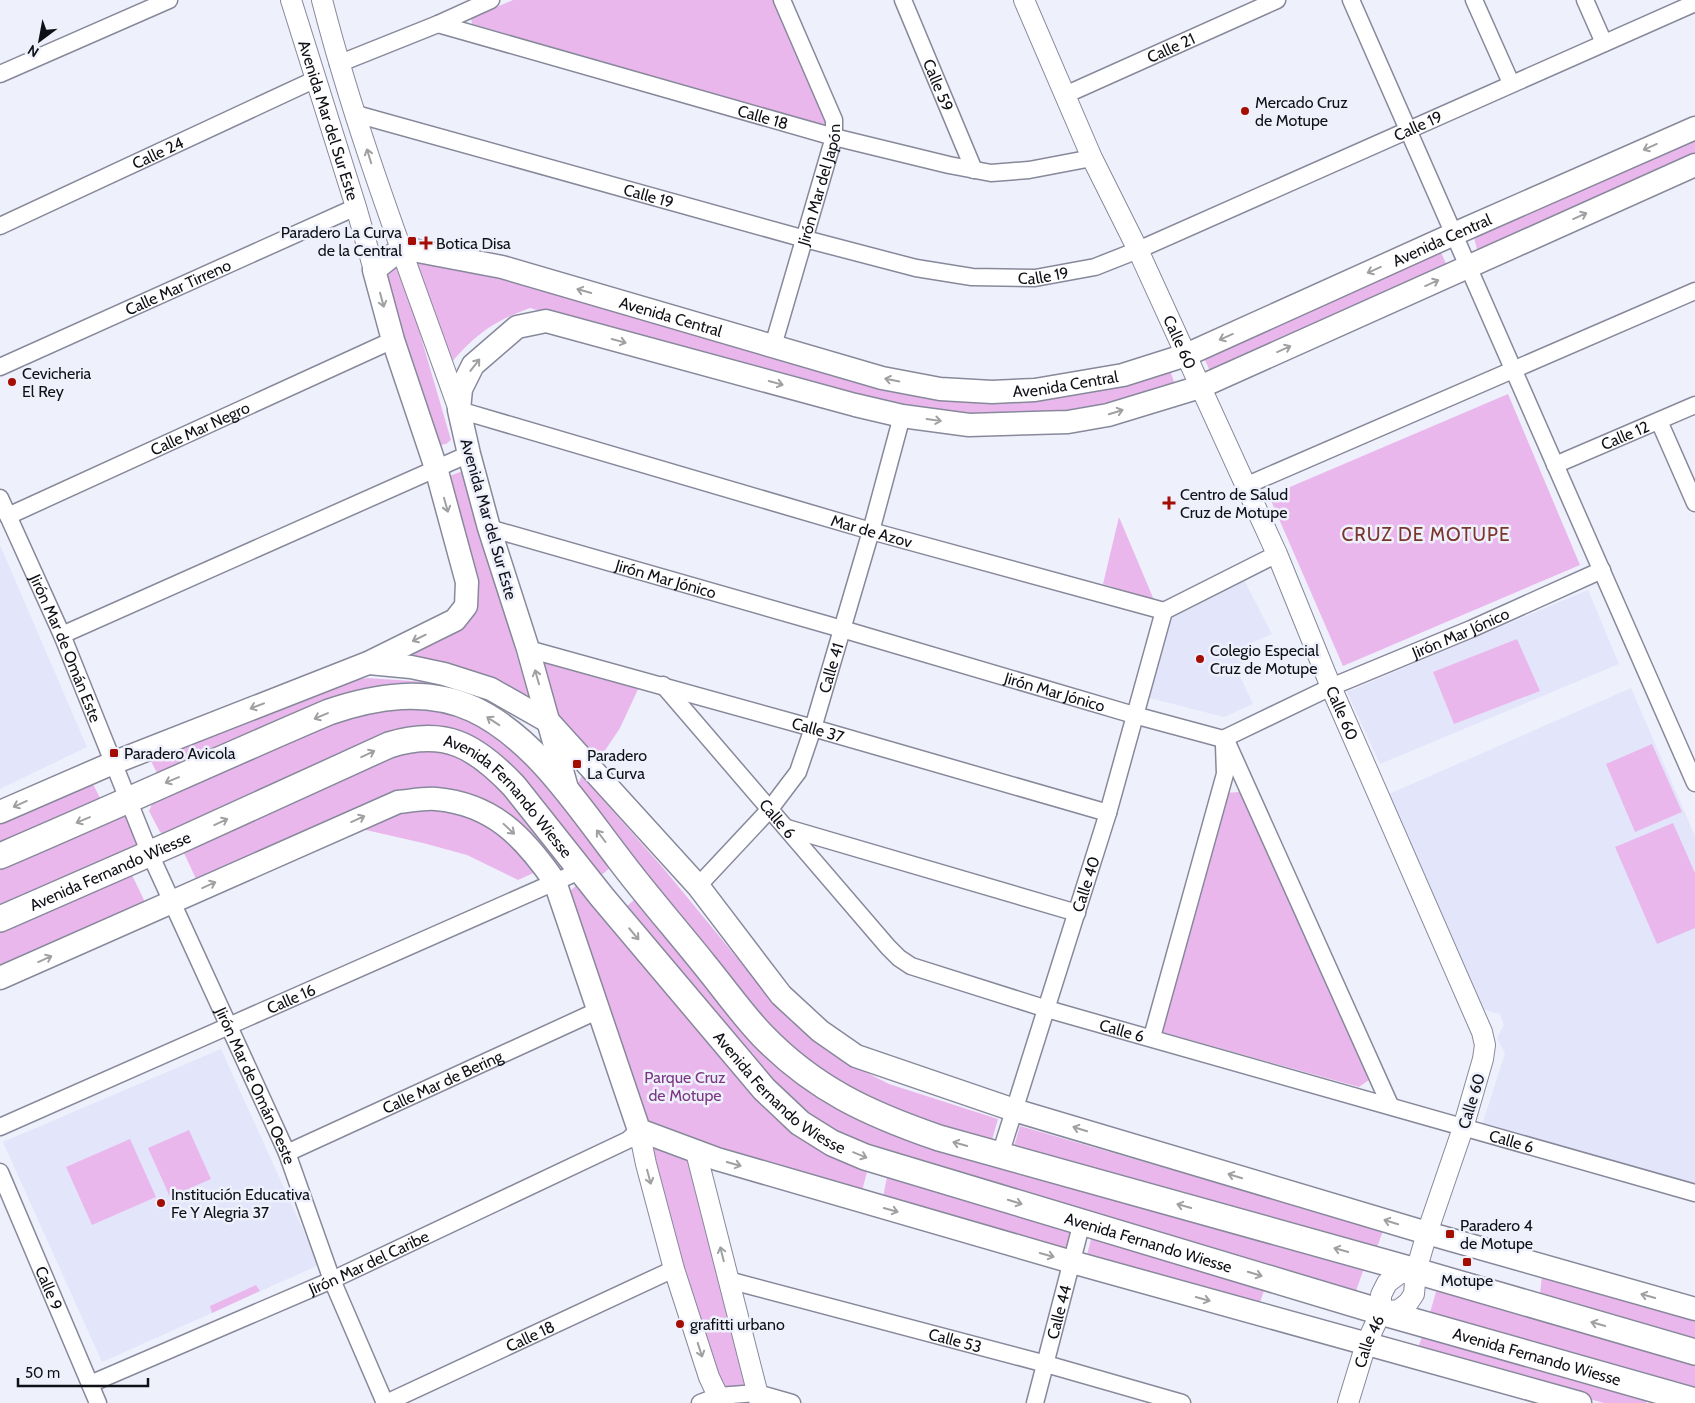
<svg xmlns="http://www.w3.org/2000/svg" width="1695" height="1403" font-family="Cabin,sans-serif">
	<style>
		.built { fill: #e3e5fb }
		.green { fill: #eab7ed }
		.lines { fill: none; stroke-linecap: round; stroke-linejoin: round }
		.minor-casing { stroke: #87899b; stroke-width: 19 }
		.tertiary-casing { stroke: #87899b; stroke-width: 22 }
		.secondary-casing { stroke: #87899b; stroke-width: 25 }
		.primary-casing { stroke: #87899b; stroke-width: 28 }
		.minor { stroke: #fff; stroke-width: 16 }
		.tertiary { stroke: #fff; stroke-width: 20 }
		.secondary { stroke: #fff; stroke-width: 22 }
		.primary { stroke: #fff; stroke-width: 25 }
		.oneway { stroke: #9fa0a2 }
		.poi-dot { fill: #a30d02; stroke: #eef0fc; stroke-width: 2 }
		.labels { text-anchor: middle; stroke-width: 5; stroke-linejoin: round; paint-order: stroke }
		.street-label { font-size: 16px; fill: #101117; stroke: #eef0fc }
		.poi-label { font-size: 16px; fill: #101117; stroke: #eef0fc; text-anchor: start }
		.park-label { font-size: 16px; fill: #7c3782; stroke: #eef0fc }
		.quarter-label { font-size: 19px; letter-spacing: 1px; fill: #7b352b; stroke: #eef0fc }
	</style>
	<rect width="100%" height="100%" fill="#eef0fc"/>
	<path class="built" d="M0,545L87,747L0,789Z
		M1244,580L1272,634L1249,644L1239,674L1253,704L1224,717L1146,697L1166,614Z
		M1588,590L1619,664L1380,764L1347,692Z
		M1631,688L1695,836V1184L1482,1125L1505,1053L1497,1038L1504,1025L1500,1014L1482,1009L1389,794Z
		M221,1049L319,1265L102,1362L3,1142Z"/>
	<path class="green" d="M513,0H777L829,121L826,126L472,24L471,18Z
		M1695,137V157L1478,253L1473,234Z
		M1440,250L1448,268L1211,373L1202,354Z
		M421,257L959,396L1168,365L1176,387L1105,410L930,415L779,378L530,308C494,321 476,334 451,363L414,261Z
		M399,262L451,440L446,444L435,446L381,275Z
		M1508,394L1580,565L1343,666L1269,496Z
		M463,471L531,704L391,656L470,616L444,478Z
		M1119,517L1154,600L1103,584Z
		M1517,639L1540,691L1454,724L1433,672Z
		M534,655L640,685L620,728L596,764L553,722Z
		M368,678L427,682L438,686L430,687L158,775L150,759L339,682Z
		M426,705L463,715L522,752L612,866L597,879L436,729L167,837L160,832L149,811L153,802L341,717L372,710Z
		M1652,744L1682,812L1635,832L1606,764Z
		M423,750L446,752L469,759L490,775L568,867L558,870L453,792L197,881L183,851L397,754Z
		M582,776L664,869L765,992L791,1021L825,1047L856,1067L889,1084L998,1119L992,1140L875,1104L807,1062L752,1008L659,894L577,785Z
		M93,784L102,802L0,846V823Z
		M1250,791L1376,1075L1359,1087L1162,1032L1226,793Z
		M444,806L504,832L540,870L518,880L467,855L423,843L357,828L390,811Z
		M122,816L128,817L142,845L0,912V868Z
		M1673,823L1695,873V928L1657,944L1615,847Z
		M131,873L145,902L0,966V930Z
		M579,883L801,1129L867,1172L862,1191L744,1163L645,1122L570,891Z
		M636,898L810,1089L1364,1268L1355,1294L863,1151L807,1122L624,909Z
		M1020,1126L1383,1231L1376,1250L1014,1146Z
		M189,1130L211,1179L170,1197L148,1148Z
		M643,1135L691,1154L748,1389L720,1391Z
		M130,1139L156,1197L92,1225L66,1167Z
		M887,1177L1072,1231L1068,1249L883,1197Z
		M1092,1235L1265,1288L1259,1305L1087,1255Z
		M1542,1276L1695,1319V1341L1540,1294Z
		M256,1285L260,1291L212,1313L210,1306Z
		M1438,1285L1695,1360V1393L1429,1316Z
		M1424,1331L1648,1396L1646,1403H1604L1417,1351Z"/>
	<g class="lines">
		<defs>
			<g id="minor">
				<path id="s1" d="M903,0L974,170"/>
				<path d="M1351,0L1695,783"/>
				<path d="M1474,0L1511,83"/>
				<path d="M1585,0L1604,43"/>
				<path id="s2" d="M438,24L834,137L949,165L991,173L1029,170L1092,158"/>
				<path d="M338,64L438,24L491,0"/>
				<path d="M0,74L169,0"/>
				<path id="s3" d="M1065,95L1277,0"/>
				<path id="s4" d="M356,114L805,239L916,268L972,277L1035,278L1095,267L1138,250C1324,168 1509,84 1695,3"/>
				<path id="s5" d="M0,226L316,79"/>
				<path id="s6" d="M773,346L834,137V120L782,0"/>
				<path id="s7" d="M0,367L356,207"/>
				<path id="s8" d="M459,410L871,531L1164,611L1277,554"/>
				<path d="M1659,421L1695,503"/>
				<path id="s9" d="M1555,465L1695,405"/>
				<path d="M1245,486L1695,291"/>
				<path id="s10" d="M0,498L62,635L150,854L287,1153L332,1280L385,1403"/>
				<path id="s11" d="M8,516L393,340"/>
				<path id="s12" d="M489,528L842,629L1134,715L1223,739L1331,687L1471,629L1602,570"/>
				<path d="M62,635L469,454"/>
				<path id="s13" d="M528,649L813,728L1108,813"/>
				<path id="s14" d="M663,685L888,947L899,958L911,966L1047,1009L1695,1193"/>
				<path d="M1225,738L1390,1105"/>
				<path d="M787,828L1077,913"/>
				<path id="s15" d="M698,886L770,809L798,772L813,728L871,531L902,416"/>
				<path d="M1152,1037L1225,774L1224,745"/>
				<path id="s16" d="M0,1127L582,870"/>
				<path id="s17" d="M287,1153L599,1010"/>
				<path id="s18" d="M1000,1155L1108,813L1164,611"/>
				<path id="s19" d="M0,1172L98,1403"/>
				<path id="s20" d="M728,1280L1046,1364L1182,1403"/>
				<path id="s21" d="M90,1384L332,1280L628,1140L639,1130"/>
				<path id="s22" d="M386,1403L674,1269"/>
				<path d="M700,1403L718,1396L757,1393L792,1403"/>
				<path id="s23" d="M1035,1403L1082,1222"/>
			</g>
			<g id="tertiary">
				<path id="s24" d="M291,0L356,207L374,270"/>
				<path d="M322,0C358,140 411,274 459,410"/>
				<path id="s25" d="M1024,0L1092,158L1138,250L1277,554L1331,687L1482,1032L1485,1045L1483,1059L1463,1128L1427,1233L1416,1271L1414,1294L1408,1303L1399,1310L1381,1312"/>
				<path d="M639,1130L646,1164L674,1269L709,1377L718,1396L724,1403"/>
				<path d="M696,1152L760,1403"/>
				<path id="s26" d="M1348,1403L1366,1344L1381,1312V1295L1387,1283L1399,1274L1416,1271"/>
			</g>
			<g id="secondary">
				<path d="M369,663L411,667L444,674L491,689L549,722L698,886L781,995L820,1031L856,1056L1014,1110L1427,1233L1695,1309"/>
				<path d="M568,792L528,649L489,528L469,454L459,410L461,389L473,365L517,327L546,321L855,405L902,416L969,425L1068,422L1108,415L1200,387L1695,165"/>
				<path id="s27" d="M0,812L113,763L368,663L455,620L466,606L467,582L436,468L393,340L374,270L402,248L502,267L882,378L940,389L992,392L1035,390L1123,375L1186,355L1454,234L1695,128"/>
				<path d="M0,978L398,802C410,801 424,798 436,799C493,804 524,837 555,882L639,1130L717,1159L1072,1262L1580,1403"/>
			</g>
			<g id="primary">
				<path d="M0,856C110,809 219,759 329,712C376,696 426,688 473,709C535,738 578,806 619,859C646,895 676,929 704,964C723,987 741,1013 762,1035C814,1089 869,1114 939,1138L1416,1271L1695,1352"/>
				<path id="s28" d="M0,919L176,842L389,745C445,728 475,745 514,786L602,897L764,1089L800,1123L832,1143L865,1157L1381,1312L1695,1401"/>
			</g>
		</defs>
		<use href="#minor" class="minor-casing"/>
		<use href="#tertiary" class="tertiary-casing"/>
		<use href="#secondary" class="secondary-casing"/>
		<use href="#primary" class="primary-casing"/>
		<use href="#minor" class="minor"/>
		<use href="#tertiary" class="tertiary"/>
		<use href="#secondary" class="secondary"/>
		<use href="#primary" class="primary"/>
	</g>
	<defs><path id="oneway-shaft" d="M-6 0H5M1.5-3L5.5 0L1.5 3" fill="none" stroke-width="1.6" stroke-linecap="round" stroke-linejoin="round" transform="scale(1.25)"/></defs>
	<g class="oneway">
		<use href="#oneway-shaft" transform="translate(1650 147) rotate(156)"/>
		<use href="#oneway-shaft" transform="translate(369 156) rotate(-107)"/>
		<use href="#oneway-shaft" transform="translate(1580 216) rotate(-24)"/>
		<use href="#oneway-shaft" transform="translate(1374 270) rotate(156)"/>
		<use href="#oneway-shaft" transform="translate(1432 283) rotate(-24)"/>
		<use href="#oneway-shaft" transform="translate(584 291) rotate(-164)"/>
		<use href="#oneway-shaft" transform="translate(382 300) rotate(75)"/>
		<use href="#oneway-shaft" transform="translate(1226 337) rotate(156)"/>
		<use href="#oneway-shaft" transform="translate(619 341) rotate(15)"/>
		<use href="#oneway-shaft" transform="translate(1284 349) rotate(-24)"/>
		<use href="#oneway-shaft" transform="translate(475 365) rotate(-52)"/>
		<use href="#oneway-shaft" transform="translate(892 380) rotate(-169)"/>
		<use href="#oneway-shaft" transform="translate(776 383) rotate(15)"/>
		<use href="#oneway-shaft" transform="translate(1116 412) rotate(-17)"/>
		<use href="#oneway-shaft" transform="translate(934 420) rotate(8)"/>
		<use href="#oneway-shaft" transform="translate(446 505) rotate(74)"/>
		<use href="#oneway-shaft" transform="translate(419 638) rotate(154)"/>
		<use href="#oneway-shaft" transform="translate(537 677) rotate(-106)"/>
		<use href="#oneway-shaft" transform="translate(257 706) rotate(159)"/>
		<use href="#oneway-shaft" transform="translate(321 716) rotate(157)"/>
		<use href="#oneway-shaft" transform="translate(493 721) rotate(-147)"/>
		<use href="#oneway-shaft" transform="translate(368 754) rotate(-25)"/>
		<use href="#oneway-shaft" transform="translate(172 780) rotate(157)"/>
		<use href="#oneway-shaft" transform="translate(20 804) rotate(156)"/>
		<use href="#oneway-shaft" transform="translate(358 819) rotate(-24)"/>
		<use href="#oneway-shaft" transform="translate(83 820) rotate(157)"/>
		<use href="#oneway-shaft" transform="translate(221 822) rotate(-25)"/>
		<use href="#oneway-shaft" transform="translate(509 829) rotate(43)"/>
		<use href="#oneway-shaft" transform="translate(601 836) rotate(-127)"/>
		<use href="#oneway-shaft" transform="translate(209 885) rotate(-24)"/>
		<use href="#oneway-shaft" transform="translate(634 934) rotate(50)"/>
		<use href="#oneway-shaft" transform="translate(45 959) rotate(-24)"/>
		<use href="#oneway-shaft" transform="translate(1080 1129) rotate(-163)"/>
		<use href="#oneway-shaft" transform="translate(960 1144) rotate(-164)"/>
		<use href="#oneway-shaft" transform="translate(860 1155) rotate(22)"/>
		<use href="#oneway-shaft" transform="translate(734 1164) rotate(16)"/>
		<use href="#oneway-shaft" transform="translate(1235 1176) rotate(-163)"/>
		<use href="#oneway-shaft" transform="translate(649 1177) rotate(75)"/>
		<use href="#oneway-shaft" transform="translate(1015 1202) rotate(17)"/>
		<use href="#oneway-shaft" transform="translate(1184 1206) rotate(-164)"/>
		<use href="#oneway-shaft" transform="translate(891 1210) rotate(16)"/>
		<use href="#oneway-shaft" transform="translate(1391 1222) rotate(-163)"/>
		<use href="#oneway-shaft" transform="translate(1341 1250) rotate(-164)"/>
		<use href="#oneway-shaft" transform="translate(722 1254) rotate(-104)"/>
		<use href="#oneway-shaft" transform="translate(1047 1255) rotate(16)"/>
		<use href="#oneway-shaft" transform="translate(1255 1274) rotate(17)"/>
		<use href="#oneway-shaft" transform="translate(1648 1296) rotate(-164)"/>
		<use href="#oneway-shaft" transform="translate(1203 1299) rotate(16)"/>
		<use href="#oneway-shaft" transform="translate(1598 1324) rotate(-164)"/>
		<use href="#oneway-shaft" transform="translate(700 1350) rotate(72)"/>
	</g>
	<g class="poi-dot">
		<circle cx="1245" cy="111" r="5"/>
		<rect x="407" y="236" width="10" height="10" rx="2.5"/>
		<path d="M423.5 235.5h5v5h5v5h-5v5h-5v-5h-5v-5h5z"/>
		<circle cx="12" cy="382" r="5"/>
		<path d="M1166.5 495.5h5v5h5v5h-5v5h-5v-5h-5v-5h5z"/>
		<circle cx="1200" cy="659" r="5"/>
		<rect x="109" y="748" width="10" height="10" rx="2.5"/>
		<rect x="572" y="759" width="10" height="10" rx="2.5"/>
		<circle cx="161" cy="1203" r="5"/>
		<rect x="1445" y="1229" width="10" height="10" rx="2.5"/>
		<rect x="1462" y="1257" width="10" height="10" rx="2.5"/>
		<circle cx="680" cy="1324" r="5"/>
	</g>
	<g class="labels">
		<g class="street-label">
			<text dy="6" stroke="none"><textPath href="#s3" startOffset="116">Calle 21</textPath></text>
			<text dy="6" stroke="none"><textPath href="#s1" startOffset="92">Calle 59</textPath></text>
			<text dy="6" stroke="none"><textPath href="#s2" startOffset="338">Calle 18</textPath></text>
			<text dy="6" stroke="none"><textPath href="#s24" startOffset="126">Avenida Mar del Sur Este</textPath></text>
			<text dy="6" stroke="none"><textPath href="#s4" startOffset="1114">Calle 19</textPath></text>
			<text dy="6" stroke="none"><textPath href="#s5" startOffset="174">Calle 24</textPath></text>
			<text dy="6" stroke="none"><textPath href="#s6" startOffset="168">Jirón Mar del Japón</textPath></text>
			<text dy="6" stroke="none"><textPath href="#s4" startOffset="304">Calle 19</textPath></text>
			<text dy="6" stroke="none"><textPath href="#s27" startOffset="1985">Avenida Central</textPath></text>
			<text dy="6" stroke="none"><textPath href="#s4" startOffset="709">Calle 19</textPath></text>
			<text dy="6" stroke="none"><textPath href="#s7" startOffset="195">Calle Mar Tirreno</textPath></text>
			<text dy="6" stroke="none"><textPath href="#s27" startOffset="1175">Avenida Central</textPath></text>
			<text dy="6" stroke="none"><textPath href="#s25" startOffset="376">Calle 60</textPath></text>
			<text dy="6" stroke="none"><textPath href="#s27" startOffset="1580">Avenida Central</textPath></text>
			<text dy="6" stroke="none"><textPath href="#s11" startOffset="211">Calle Mar Negro</textPath></text>
			<text dy="6" stroke="none"><textPath href="#s9" startOffset="76">Calle 12</textPath></text>
			<text transform="translate(489 519) rotate(74)" y="6">Avenida Mar del Sur Este</text>
			<text dy="6" stroke="none"><textPath href="#s8" startOffset="430">Mar de Azov</textPath></text>
			<text dy="6" stroke="none"><textPath href="#s12" startOffset="184">Jirón Mar Jónico</textPath></text>
			<text dy="6" stroke="none"><textPath href="#s12" startOffset="1024">Jirón Mar Jónico</textPath></text>
			<text dy="6" stroke="none"><textPath href="#s10" startOffset="164">Jirón Mar de Omán Este</textPath></text>
			<text dy="6" stroke="none"><textPath href="#s15" startOffset="261">Calle 41</textPath></text>
			<text dy="6" stroke="none"><textPath href="#s12" startOffset="589">Jirón Mar Jónico</textPath></text>
			<text dy="6" stroke="none"><textPath href="#s25" startOffset="781">Calle 60</textPath></text>
			<text dy="6" stroke="none"><textPath href="#s13" startOffset="301">Calle 37</textPath></text>
			<text dy="6" stroke="none"><textPath href="#s28" startOffset="569">Avenida Fernando Wiesse</textPath></text>
			<text dy="6" stroke="none"><textPath href="#s14" startOffset="176">Calle 6</textPath></text>
			<text dy="6" stroke="none"><textPath href="#s28" startOffset="120">Avenida Fernando Wiesse</textPath></text>
			<text dy="6" stroke="none"><textPath href="#s18" startOffset="284">Calle 40</textPath></text>
			<text dy="6" stroke="none"><textPath href="#s16" startOffset="318">Calle 16</textPath></text>
			<text dy="6" stroke="none"><textPath href="#s14" startOffset="596">Calle 6</textPath></text>
			<text dy="6" stroke="none"><textPath href="#s17" startOffset="171">Calle Mar de Bering</textPath></text>
			<text dy="6" stroke="none"><textPath href="#s10" startOffset="641">Jirón Mar de Omán Oeste</textPath></text>
			<text dy="6" stroke="none"><textPath href="#s28" startOffset="974">Avenida Fernando Wiesse</textPath></text>
			<text transform="translate(1471 1101) rotate(-73)" y="6">Calle 60</text>
			<text dy="6" stroke="none"><textPath href="#s14" startOffset="1001">Calle 6</textPath></text>
			<text dy="6" stroke="none"><textPath href="#s28" startOffset="1379">Avenida Fernando Wiesse</textPath></text>
			<text dy="6" stroke="none"><textPath href="#s21" startOffset="304">Jirón Mar del Caribe</textPath></text>
			<text dy="6" stroke="none"><textPath href="#s19" startOffset="126">Calle 9</textPath></text>
			<text dy="6" stroke="none"><textPath href="#s23" startOffset="94">Calle 44</textPath></text>
			<text dy="6" stroke="none"><textPath href="#s22" startOffset="159">Calle 18</textPath></text>
			<text dy="6" stroke="none"><textPath href="#s20" startOffset="235">Calle 53</textPath></text>
			<text dy="6" stroke="none"><textPath href="#s26" startOffset="65">Calle 46</textPath></text>
			<text dy="6" stroke="none"><textPath href="#s28" startOffset="1784">Avenida Fernando Wiesse</textPath></text>
		</g>
		<g class="poi-label">
			<text x="1255" y="108">Mercado Cruz<tspan x="1255" dy="18">de Motupe</tspan></text>
			<text x="402" y="238" text-anchor="end">Paradero La Curva<tspan x="402" dy="18">de la Central</tspan></text>
			<text x="436" y="249">Botica Disa</text>
			<text x="22" y="379">Cevicheria<tspan x="22" dy="18">El Rey</tspan></text>
			<text x="1180" y="500">Centro de Salud<tspan x="1180" dy="18">Cruz de Motupe</tspan></text>
			<text x="1210" y="656">Colegio Especial<tspan x="1210" dy="18">Cruz de Motupe</tspan></text>
			<text x="124" y="759">Paradero Avicola</text>
			<text x="587" y="761">Paradero<tspan x="587" dy="18">La Curva</tspan></text>
			<text x="171" y="1200">Institución Educativa<tspan x="171" dy="18">Fe Y Alegria 37</tspan></text>
			<text x="1460" y="1231">Paradero 4<tspan x="1460" dy="18">de Motupe</tspan></text>
			<text x="1467" y="1286" text-anchor="middle">Motupe</text>
			<text x="690" y="1330">grafitti urbano</text>
		</g>
		<g class="park-label">
			<text x="685" y="1083">Parque Cruz<tspan x="685" dy="18">de Motupe</tspan></text>
		</g>
		<g class="quarter-label">
			<text x="1426" y="541">CRUZ DE MOTUPE</text>
		</g>
	</g>
	<g transform="translate(40 40) rotate(212)" stroke="#eef0fc" stroke-width="4" paint-order="stroke">
	<path d="M0-4L9 19L0 12L-9 19Z" fill="#101117"/>
	<text y="-8" font-size="14" font-weight="bold" text-anchor="middle" fill="#101117">N</text>
	</g>
	<path d="M18 1378v8h130v-8" fill="none" stroke="#101117" stroke-width="2.5"/>
	<text x="25" y="1378" font-size="15" fill="#101117" stroke="#eef0fc" stroke-width="4" paint-order="stroke">50 m</text>
</svg>
